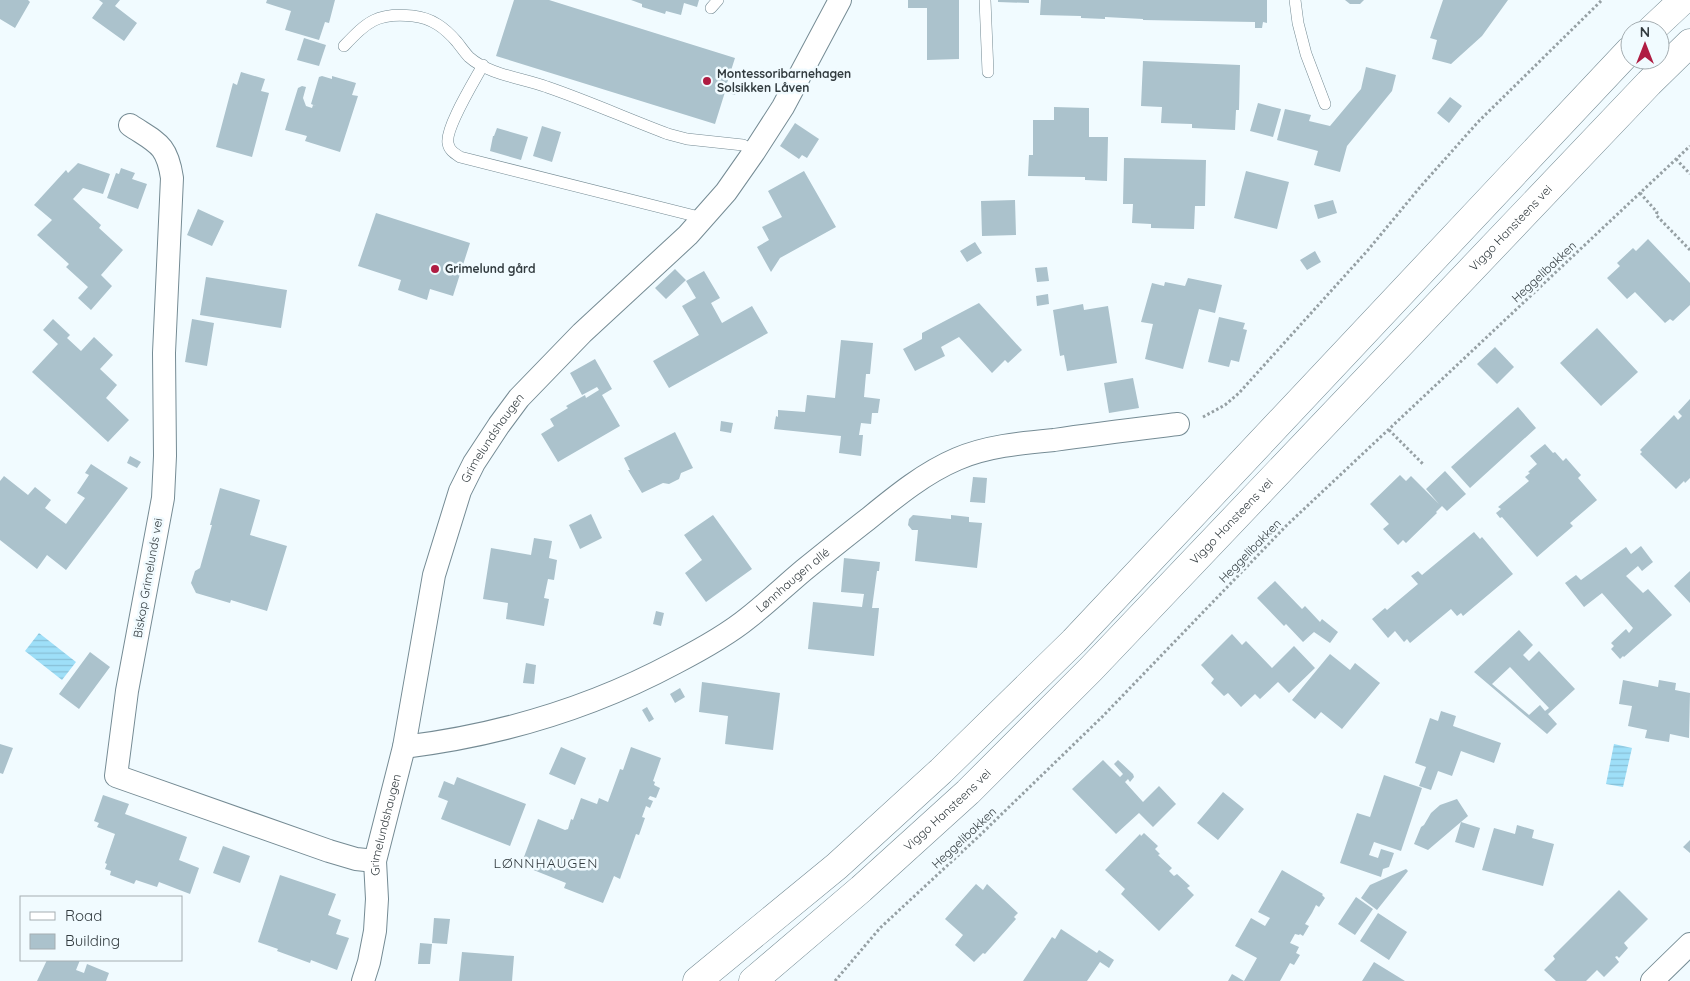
<svg xmlns="http://www.w3.org/2000/svg" width="1690" height="981" font-family="Quicksand,sans-serif">
	<style>
		.water { fill: url(#water-rules) }
		.building { fill: #abc2cc; fill-rule: evenodd }
		.lines { fill: none; stroke-linecap: round; stroke-linejoin: round }
		.service-casing { stroke: #758b94; stroke-width: 12 }
		.minor-casing { stroke: #758b94; stroke-width: 24 }
		.trunk-casing { stroke: #758b94; stroke-width: 29 }
		.path { stroke: #96a0a4; stroke-width: 3; stroke-dasharray: 2.5 2.5; stroke-linecap: butt }
		.service { stroke: #fff; stroke-width: 11 }
		.minor { stroke: #fff; stroke-width: 22 }
		.trunk { stroke: #fff; stroke-width: 28 }
		.poi-dot { fill: #af1c42; stroke: #f1fbff; stroke-width: 2 }
		.labels { text-anchor: middle; stroke-width: 5; stroke-linejoin: round; paint-order: stroke }
		.poi-label { font-size: 12px; font-weight: bold; fill: #323b3f; stroke: #f1fbff; text-anchor: start }
		.street-label { font-size: 12px; fill: #323b3f; stroke: #f1fbff }
		.neighbourhood-label { font-size: 14px; letter-spacing: 1px; fill: #323b3f; stroke: #f1fbff }
	</style>
	<defs>
		<pattern id="water-rules" width="6" height="5" patternUnits="userSpaceOnUse" patternTransform="scale(1.25)"><rect width="6" height="5" fill="#9edff8"/><path d="M0 2.5h6" fill="none" stroke="#89c0d6"/></pattern>
	</defs>
	<rect width="100%" height="100%" fill="#f1fbff"/>
	<path class="water" d="M39,633L76,662L62,680L25,651Z
		M1614,744L1632,748L1623,787L1606,784Z"/>
	<path class="building" d="M0,0H28L30,2L15,28L0,19Z
		M99,0H120L115,6L137,23L124,41L92,18L103,3Z
		M267,0H335L329,23L325,22L319,40L285,30L291,11L266,3Z
		M514,0H549L735,58L727,83L737,87L735,95L725,92L715,124L496,56Z
		M631,0H699L697,7L684,3L681,15L666,11L665,14L642,7V4Z
		M908,0H959V59L927,60V8H908Z
		M998,0H1029V3L998,2Z
		M1041,0H1267V23L1263,22L1262,28H1255V22L1143,20V19L1105,17V19L1081,18V16L1040,15Z
		M1345,0H1364L1360,4H1350Z
		M1443,0H1508L1482,36L1451,64L1432,59L1437,40L1430,38Z
		M304,38L326,45L319,66L297,60Z
		M1143,61L1240,65L1239,110H1236L1235,130L1192,128V124L1161,123L1162,107L1141,106Z
		M1366,67L1396,75L1392,91L1347,146L1340,172L1314,165L1318,151L1277,140L1285,109L1311,115L1309,121L1330,126L1361,89Z
		M241,72L265,79L261,91L269,93L252,157L216,147L233,83L237,85Z
		M322,76L332,79V76L356,83L352,95L358,96L340,152L305,141L307,136L285,130L298,88L302,86L306,87L303,98L306,106L312,108L313,105L316,106L311,104L319,77Z
		M1450,97L1462,106L1449,123L1437,113Z
		M1258,103L1281,109L1273,137L1250,131Z
		M1054,107L1089,108V137H1108L1107,181L1085,180V177L1028,176L1029,155H1033V120H1054Z
		M795,123L819,139L807,158L802,155L799,159L780,146Z
		M542,126L561,132L552,162L533,156Z
		M497,128L528,137L521,160L490,151L493,136H494Z
		M1124,158L1206,160L1205,206H1195L1194,229L1151,228V224L1132,223L1133,204H1123Z
		M78,163L110,174L103,194L83,188L73,199L101,225L99,228L123,250L101,275L112,286L91,310L78,298L88,287L66,267L69,264L37,235L52,220L34,205L66,170L68,173Z
		M121,168L135,173L132,179L147,184L138,209L107,198L116,173L119,174Z
		M804,171L836,227L780,258L771,272L757,247L769,240L762,227L782,217L768,191Z
		M1246,171L1289,182L1277,229L1234,218Z
		M1015,200L1016,235L982,236L981,201Z
		M1333,200L1337,213L1318,219L1314,205Z
		M198,209L224,221L212,246L187,235Z
		M376,213L470,243L453,296L430,289L427,300L398,290L401,280L358,266Z
		M1648,239L1690,283V305L1673,321L1670,319L1665,323L1635,292L1627,299L1607,278L1620,266L1617,263L1633,248L1636,251Z
		M975,242L982,253L967,262L960,251Z
		M1315,251L1321,262L1307,270L1300,260Z
		M1047,267L1049,281L1037,282L1035,268Z
		M675,269L686,280L666,299L655,288Z
		M704,271L720,298L711,303L722,323L752,306L768,333L669,388L653,361L699,335L682,306L696,298L686,281Z
		M206,277L287,290L281,328L200,315Z
		M1188,278L1222,285L1215,313L1199,309L1183,369L1145,359L1153,324L1141,322L1152,283L1164,286L1165,282L1185,286Z
		M1048,294L1049,304L1037,306L1036,296Z
		M979,303L1022,350L1008,363L1005,360L992,373L959,337L941,347L945,356L915,371L903,349L922,339V333Z
		M1083,304L1084,310L1108,306L1117,363L1067,371L1064,355L1060,356L1053,310Z
		M1219,317L1245,323L1243,329L1247,330L1239,362L1231,360L1229,367L1208,362Z
		M53,319L70,335L67,338L81,351L94,337L113,355L100,369L117,385L106,398L129,420L108,442L32,372L58,344L43,330Z
		M192,319L214,323L207,366L185,362Z
		M1597,328L1638,372L1601,406L1560,363Z
		M841,340L873,343L870,374H866L864,397L880,399L878,413H872L871,424L861,423L859,435H863L861,456L839,453L841,436L774,429L776,416L778,417V410L805,412L807,395L835,398Z
		M1495,347L1514,367L1497,384L1477,364Z
		M595,359L612,389L602,395L620,426L558,462L541,434L554,426L550,419L568,408L566,406L585,395L586,398L599,390L597,387L582,395L570,373Z
		M1133,378L1139,408L1109,413L1104,383Z
		M1690,399V478L1685,483L1684,481L1676,489L1640,454L1642,452L1640,450L1674,415L1678,420L1682,416L1678,412Z
		M1518,407L1536,428L1470,488L1451,467Z
		M721,421L733,423L731,433L720,431Z
		M675,432L693,468L681,473L679,479L669,484L663,483L642,493L628,470H630L624,458Z
		M1545,444L1553,453L1555,452L1563,461L1566,458L1581,475L1578,478L1597,500L1570,523L1573,526L1537,557L1502,517L1500,518L1496,513L1501,509L1498,507L1529,481L1525,477L1530,473L1528,472L1537,464L1530,456Z
		M130,456L141,462L137,468L127,463Z
		M91,464L128,488L66,570L47,555L37,569L0,540V481L4,476L28,495L35,487L51,500L45,508L66,524L85,498L77,493L89,475L85,473Z
		M1445,471L1466,494L1447,511L1442,506L1436,512L1437,513L1406,543L1403,540L1398,545L1383,529L1389,524L1370,504L1400,475L1406,481L1411,476L1439,504L1426,489Z
		M973,477L987,478L985,503L970,502Z
		M220,488L260,500L250,535L287,546L267,611L231,600L230,603L196,593L191,583L195,571L200,568L212,525H210Z
		M591,514L602,538L580,549L569,525Z
		M713,515L752,569L706,602L685,573L702,560L684,535Z
		M913,515L951,519V515L969,517V522L982,523L977,568L915,561L918,530H912L908,525L909,519Z
		M1474,532L1480,539L1482,537L1513,574L1463,616L1461,613L1457,616L1451,609L1410,643L1407,639L1404,642L1395,631L1388,638L1372,619L1385,608L1387,610L1418,584L1411,576L1418,571L1422,575Z
		M534,538L552,541L549,558L557,560L554,580L548,579L544,598L549,599L544,626L506,619L508,603L483,599L491,548L531,555Z
		M1641,546L1653,562L1642,571L1638,566L1626,576L1643,593L1648,589L1672,615L1624,657L1623,656L1620,659L1611,649L1614,646L1611,643L1626,629L1629,633L1633,628L1602,593L1584,607L1565,583L1576,575L1581,580L1626,547L1631,554Z
		M844,558L880,562L879,571H877L872,608H879L874,656L808,649L813,602L862,607L864,594L841,592Z
		M1690,571V603L1674,586Z
		M1275,581L1302,609L1305,606L1320,622L1322,619L1338,632L1330,643L1314,632L1303,642L1286,624L1284,626L1257,598Z
		M656,611L664,613L661,626L653,624Z
		M1519,630L1533,645L1523,655L1529,661L1539,651L1575,689L1548,714L1557,724L1547,734L1474,672ZM1510,667L1549,708L1545,711L1540,705L1529,715L1492,684Z
		M1232,634L1242,645L1246,641L1272,668L1294,646L1315,668L1289,693L1278,682L1260,699L1255,694L1241,707L1228,693L1224,696L1211,683L1214,679L1201,665Z
		M90,652L110,667L79,709L59,694Z
		M1330,654L1350,670L1355,663L1380,683L1342,729L1321,712L1315,719L1292,700Z
		M526,663L536,665L534,684L523,683Z
		M1623,680L1658,687L1659,680L1676,683L1675,690L1690,693L1689,738L1670,734L1669,742L1645,738L1647,730L1628,726L1632,706L1619,704Z
		M702,682L780,693L773,750L725,744L728,716L699,712Z
		M680,688L685,697L675,703L670,694Z
		M647,707L654,719L649,722L642,710Z
		M1441,711L1456,716L1453,726L1501,743L1494,763L1461,751L1452,776L1438,771L1431,790L1419,786L1426,767L1415,763L1430,718L1438,721Z
		M0,744L13,748L3,774L0,773Z
		M561,747L586,758L575,785L549,774Z
		M631,747L661,758L653,781L655,782L654,785L660,788L656,798L650,796L648,799L653,801L650,808L646,806L642,817L645,818L639,835L636,834L620,879L614,876L603,903L564,888L566,883L521,865L538,819L565,830L568,829L571,819L573,820L581,798L597,804L599,798L608,802L620,769L623,770Z
		M1103,760L1120,777L1123,774L1114,764L1118,760L1133,774L1134,777L1130,782L1128,779L1125,782L1143,802L1159,786L1176,804L1153,827L1139,813L1116,834L1072,789Z
		M1384,775L1422,788L1401,851L1374,842L1369,855L1378,858L1381,849L1394,853L1389,867L1383,869L1381,877L1340,863L1357,813L1370,817Z
		M457,777L526,804L510,846L441,819L448,801L438,797L444,781L454,785Z
		M1223,792L1244,809L1218,840L1197,823Z
		M103,795L129,804L125,814L187,837L179,860L199,868L190,894L159,882L157,887L136,880L134,884L110,875L111,871L105,869L107,864L105,863L115,834L97,827L99,823L94,821Z
		M1457,799L1468,816L1428,850L1414,844L1421,827L1424,825L1431,813L1440,805Z
		M1461,822L1480,828L1474,848L1455,842Z
		M1517,825L1534,830L1532,838L1554,844L1543,886L1482,870L1494,828L1515,834Z
		M1144,833L1158,846L1155,849L1160,854L1158,855L1172,868L1169,871L1174,876L1177,874L1190,886L1187,888L1194,895L1159,931L1121,894L1125,889L1105,870L1140,834L1141,836Z
		M1690,840V853L1683,847Z
		M223,846L250,856L240,883L213,873Z
		M1406,869L1408,871L1377,910L1361,898L1370,885Z
		M1282,870L1323,894L1322,895L1325,898L1319,907L1316,905L1312,913L1305,924L1309,926L1303,936L1300,934L1299,935L1295,934L1290,943L1299,947L1296,953L1300,955L1294,965L1290,963L1280,981H1244L1257,958L1235,946L1251,918L1265,926L1270,918L1258,912Z
		M280,875L336,894L328,915L341,920L336,934L349,938L337,970L311,960L310,963L277,951L278,949L258,942Z
		M976,884L983,890L987,884L1018,913L1014,917L1016,919L985,954L983,953L974,962L955,945L963,935L945,919Z
		M1619,890L1648,919L1624,943L1628,948L1619,958L1617,956L1615,957L1619,962L1604,977L1597,970L1586,981H1556L1544,970L1555,959L1553,956Z
		M1356,897L1373,909L1355,935L1338,924Z
		M1378,913L1407,932L1389,960L1360,941Z
		M434,918L450,919L447,944L432,943Z
		M1061,929L1097,953L1099,950L1114,960L1109,968L1100,962L1087,981H1023L1052,937L1055,939Z
		M420,943L432,944L430,964H418Z
		M462,952L514,956L512,981H459Z
		M47,960H80L76,970L84,973L87,964L109,973L106,981H37Z
		M1374,962L1405,981H1362Z
		M1232,974L1244,981H1228Z"/>
	<g class="lines">
		<defs>
			<path id="service" d="M985,0L988,72
				M1295,0L1298,23L1306,54L1325,104
				M711,8L718,0
				M344,46C367,22 377,12 413,16C432,18 445,28 457,42C461,47 465,53 469,57C489,75 523,78 547,87C588,101 628,119 668,134L687,139L743,145L754,152
				M483,65C475,80 445,128 448,143C449,150 454,153 460,157L703,218"/>
			<g id="minor">
				<path d="M130,125C157,143 167,144 172,178L164,353L165,456L163,498L127,691L116,776L329,851L356,859L375,861"/>
				<path id="s1" d="M404,747C501,735 589,709 675,663C700,650 726,636 748,618C767,603 785,586 804,570C825,553 846,536 868,519C895,497 924,473 957,459C987,446 1022,443 1054,440C1095,434 1137,429 1178,424"/>
				<path id="s2" d="M363,981L369,962L375,931L377,899L375,861L404,747L434,575L460,491L474,463L499,425L519,398L582,333L688,235L726,192L754,152L783,107L840,0"/>
				<path d="M1652,981L1690,944"/>
			</g>
			<g id="trunk">
				<path d="M1651,30L1683,0"/>
				<path d="M697,981L837,866L941,771L1074,641L1630,50"/>
				<path id="s3" d="M753,981L861,889L968,792L1091,669L1649,83L1690,43"/>
			</g>
		</defs>
		<use href="#service" class="service-casing"/>
		<use href="#minor" class="minor-casing"/>
		<use href="#trunk" class="trunk-casing"/>
		<path class="path" d="M1676,159L1690,174
			M1640,193L1657,212L1656,215L1690,250
			M1203,417L1225,405L1239,393L1368,250L1421,186L1478,122L1602,0
			M1389,430L1424,465
			M835,981L880,928L977,838L1103,716L1287,525L1690,146"/>
		<use href="#service" class="service"/>
		<use href="#minor" class="minor"/>
		<use href="#trunk" class="trunk"/>
	</g>
	<g class="poi-dot">
		<circle cx="707" cy="81" r="5"/>
		<circle cx="435" cy="269" r="5"/>
	</g>
	<g class="labels">
		<g class="poi-label">
			<text x="717" y="78">Montessoribarnehagen<tspan x="717" dy="14">Solsikken Låven</tspan></text>
			<text x="445" y="273">Grimelund gård</text>
		</g>
		<g class="street-label">
			<text dy="4" stroke="none"><textPath href="#s3" startOffset="1069">Viggo Hansteens vei</textPath></text>
			<text transform="translate(1544 272) rotate(-43)" y="4">Heggelibakken</text>
			<text dy="4" stroke="none"><textPath href="#s2" startOffset="564">Grimelundshaugen</textPath></text>
			<text dy="4" stroke="none"><textPath href="#s3" startOffset="664">Viggo Hansteens vei</textPath></text>
			<text transform="translate(1250 551) rotate(-46)" y="4">Heggelibakken</text>
			<text transform="translate(148 578) rotate(-80)" y="4">Biskop Grimelunds vei</text>
			<text dy="4" stroke="none"><textPath href="#s1" startOffset="430">Lønnhaugen allé</textPath></text>
			<text dy="4" stroke="none"><textPath href="#s3" startOffset="259">Viggo Hansteens vei</textPath></text>
			<text dy="4" stroke="none"><textPath href="#s2" startOffset="159">Grimelundshaugen</textPath></text>
			<text transform="translate(964 838) rotate(-43)" y="4">Heggelibakken</text>
		</g>
		<g class="neighbourhood-label">
			<text x="546" y="868">LØNNHAUGEN</text>
		</g>
	</g>
	<rect x="20" y="896" width="162" height="65" fill="#f1fbff" stroke="#a5aeb2"/>
	<rect x="30" y="912" width="25" height="8" fill="#ffffff" stroke="#a5aeb2"/>
	<text x="65" y="921" font-size="15" fill="#323b3f">Road</text>
	<rect x="30" y="934" width="25" height="15" fill="#abc2cc" stroke="#a5aeb2"/>
	<text x="65" y="946" font-size="15" fill="#323b3f">Building</text>
	<g transform="translate(1645 45)"><circle r="24" fill="#f1fbff" stroke="#a5aeb2"/>
	<path d="M0-4L9 19L0 12L-9 19Z" fill="#af1c42"/>
	<text y="-8" font-size="14" font-weight="bold" text-anchor="middle" fill="#323b3f">N</text>
	</g>
</svg>
